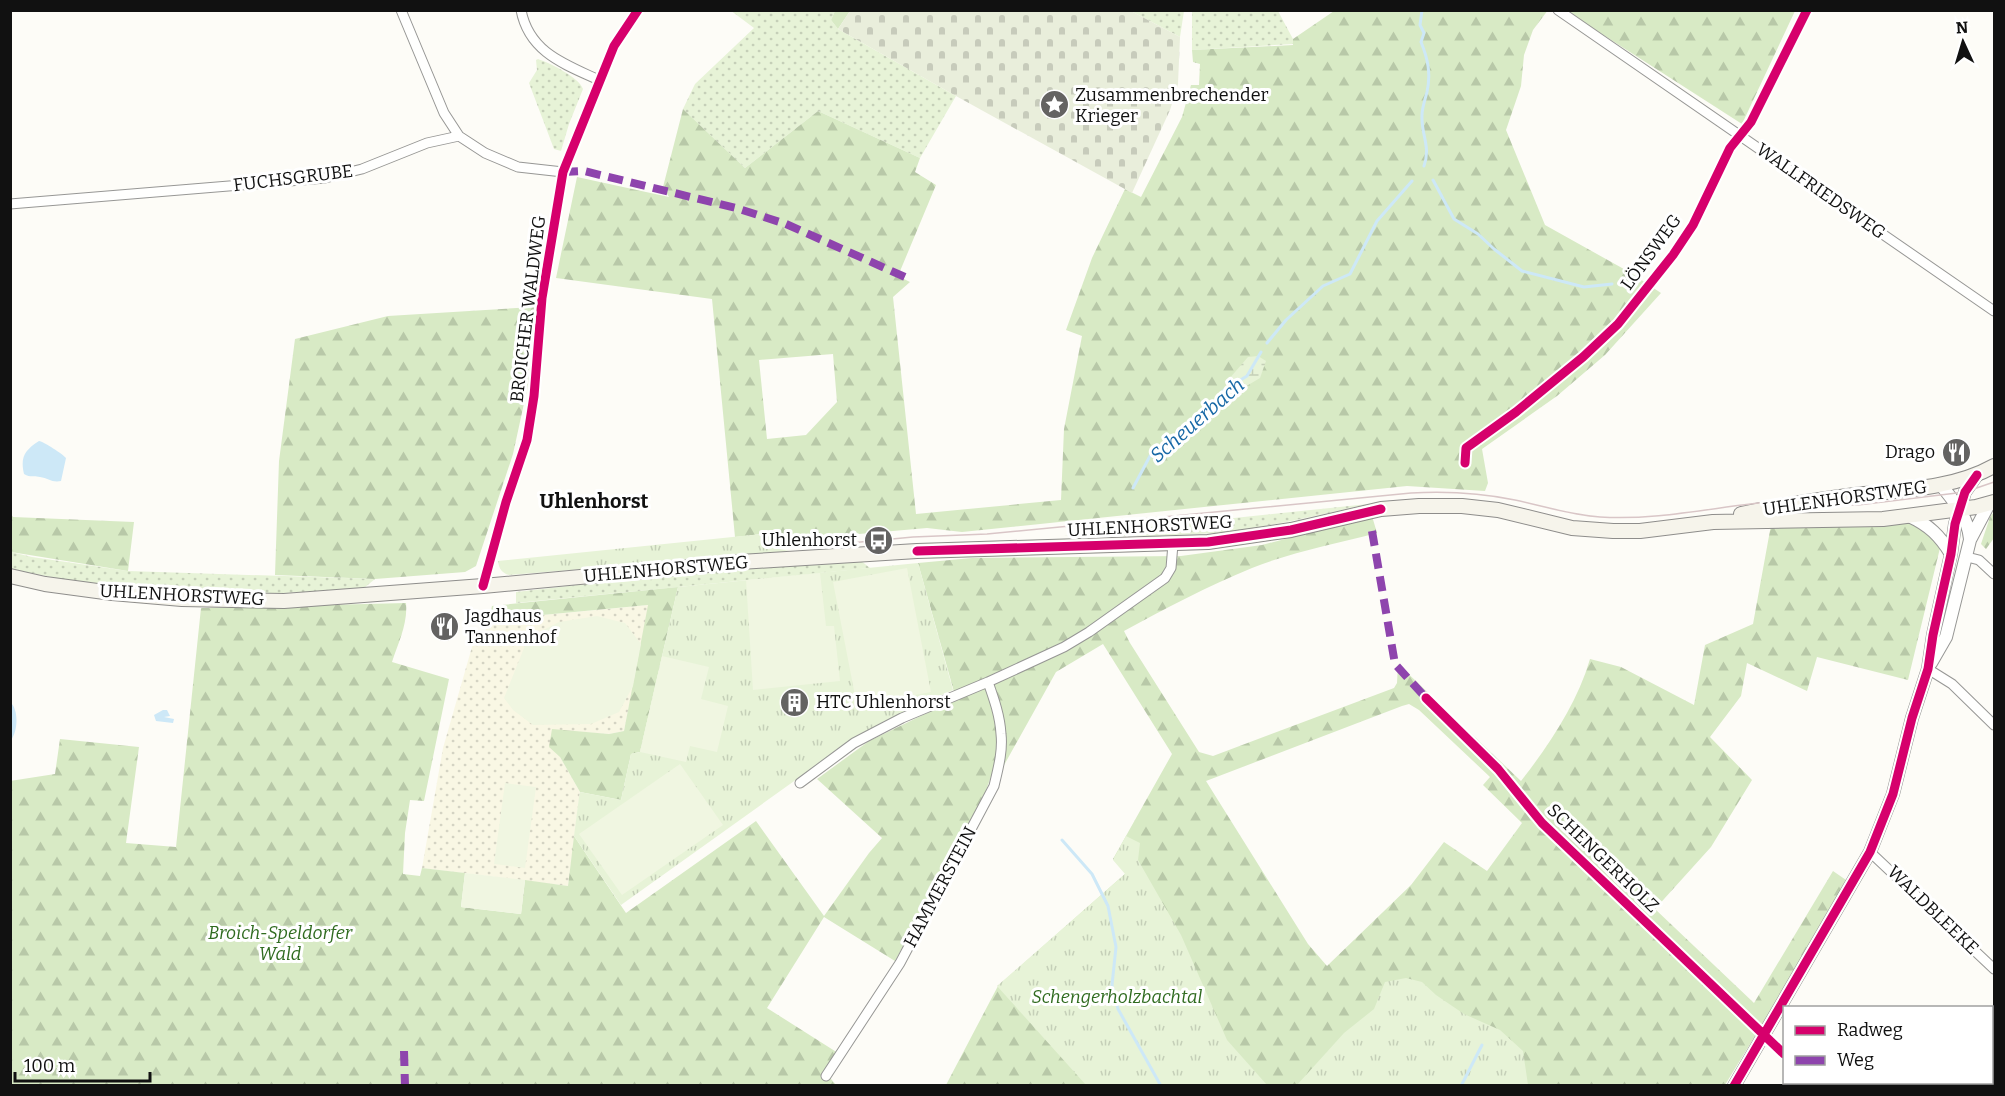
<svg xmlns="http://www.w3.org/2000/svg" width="2005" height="1096" font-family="Bitter,serif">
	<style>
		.farmland { fill: url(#farmland-dots) }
		.grass { fill: url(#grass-dots) }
		.forest { fill: url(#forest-firs); fill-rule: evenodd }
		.wetland { fill: url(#wetland-marsh) }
		.cemetery { fill: url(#cemetery-stones) }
		.park { fill: url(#park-tufts) }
		.pitch { fill: #f0f6e1 }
		.water { fill: #cde8f7 }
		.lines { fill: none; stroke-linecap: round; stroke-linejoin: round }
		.stream { stroke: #cde8f7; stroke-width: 3 }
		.minor-casing { stroke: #979795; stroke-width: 11 }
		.tertiary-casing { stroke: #979795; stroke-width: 14 }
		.secondary-casing { stroke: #8e8d8b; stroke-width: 16 }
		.minor { stroke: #fffffe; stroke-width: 9 }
		.tertiary { stroke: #fffffe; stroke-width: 12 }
		.secondary { stroke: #f6f4eb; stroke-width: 14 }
		.tram { stroke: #d9c6c7; stroke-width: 1.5 }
		.quiet { stroke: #8e44ad; stroke-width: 8; stroke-dasharray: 15 8; stroke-linecap: butt }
		.cycleway-casing { stroke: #fff; stroke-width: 13 }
		.cycleway { stroke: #d6006c; stroke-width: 9 }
		.labels { text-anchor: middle; stroke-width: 6; stroke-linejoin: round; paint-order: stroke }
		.poi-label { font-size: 18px; fill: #111; stroke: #fff; text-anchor: start }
		.street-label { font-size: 18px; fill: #111; stroke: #fff }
		.park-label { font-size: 18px; font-style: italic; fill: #2f6b1f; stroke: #fff }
		.water-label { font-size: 20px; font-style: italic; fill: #1768a6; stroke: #fff }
		.neighbourhood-label { font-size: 20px; font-weight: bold; fill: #111; stroke: #fff }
	</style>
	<defs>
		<pattern id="farmland-dots" width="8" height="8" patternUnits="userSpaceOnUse" patternTransform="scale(1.5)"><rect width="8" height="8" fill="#f9f7e4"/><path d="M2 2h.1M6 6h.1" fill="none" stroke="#d4d3c3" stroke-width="1.8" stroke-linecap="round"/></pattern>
		<pattern id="grass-dots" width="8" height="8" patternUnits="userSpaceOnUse" patternTransform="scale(1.5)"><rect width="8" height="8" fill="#e7f3d7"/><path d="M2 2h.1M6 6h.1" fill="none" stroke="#c5cfb8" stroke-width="1.8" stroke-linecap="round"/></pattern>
		<pattern id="forest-firs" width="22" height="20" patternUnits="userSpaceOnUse" patternTransform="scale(1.5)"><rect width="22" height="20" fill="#d8eac5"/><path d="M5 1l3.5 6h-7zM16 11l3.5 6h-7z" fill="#b8c8a8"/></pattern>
		<pattern id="wetland-marsh" width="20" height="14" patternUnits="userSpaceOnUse" patternTransform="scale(1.5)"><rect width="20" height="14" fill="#e7f3d7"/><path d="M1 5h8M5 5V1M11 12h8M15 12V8" fill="none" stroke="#c5cfb8"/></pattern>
		<pattern id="cemetery-stones" width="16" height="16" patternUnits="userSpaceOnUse" patternTransform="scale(1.5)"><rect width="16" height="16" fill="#e9eedb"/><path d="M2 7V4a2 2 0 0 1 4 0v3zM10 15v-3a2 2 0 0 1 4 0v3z" fill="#c7cbbb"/></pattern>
		<pattern id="park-tufts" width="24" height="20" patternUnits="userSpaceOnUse" patternTransform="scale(1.5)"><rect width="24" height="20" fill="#e7f3d7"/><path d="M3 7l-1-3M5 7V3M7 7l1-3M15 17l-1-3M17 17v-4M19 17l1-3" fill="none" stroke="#c5cfb8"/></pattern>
	</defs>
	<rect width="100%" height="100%" fill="#fdfcf7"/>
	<path class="farmland" d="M649,605L624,731L609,734L567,731L560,757L580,792L568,886L422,868L443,748L476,633L484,635L489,620Z"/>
	<path class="grass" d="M730,10L835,11L831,20L838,29L956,96L920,158L818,111L745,168L683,109L695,84L754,28Z
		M1131,11H1184L1180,37Z
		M1192,11H1278L1293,39V44L1192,50Z
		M538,59C550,63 580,78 583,89L569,124L561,151L554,149L529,83L537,70L536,60Z
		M1368,504C1318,515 1267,528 1215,533C1165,537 1114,536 1064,536Z
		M11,552L32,557L128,571L375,579L364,588L307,592L239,595L153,591L66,580L11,569Z
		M860,560L870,568L516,603V592L664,575Z"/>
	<path class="forest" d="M1548,10L1533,30L1524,55L1521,86L1506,130L1545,225L1631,273L1661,293L1605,355L1557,396L1482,449L1488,483L1485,491L1407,486L962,532L927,528L768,542L762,534L735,537L712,299L556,278L577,177L669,197L663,187L683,109L745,168L818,111L920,158L915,172L936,185L898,276L910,282L893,297L916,514L1061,500L1064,429L1082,336L1066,330L1092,258L1125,189L1141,197L1182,117L1191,85H1199L1200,64L1193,62L1192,50L1293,45V39L1334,11ZM833,354L837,402L806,435L767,439L759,360Z
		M835,11H850L838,29L831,20Z
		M1566,11H1795L1742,124Z
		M534,307L528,385L513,454L476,566L465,572L375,579L275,575L279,461L295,339L388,316Z
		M1994,512V538L1986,549L1981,544L1990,517Z
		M10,513L13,517L134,522L128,571L11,552Z
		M1372,516L1377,533C1335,544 1292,552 1252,568C1208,586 1166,608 1124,631L1130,643L1199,752L1213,756L1394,688L1397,683L1398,664L1521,781C1549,745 1577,704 1590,659L1621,667L1694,705L1705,645L1753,624L1771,525L1907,522C1923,527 1931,533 1940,548L1908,680L1817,657L1807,691L1747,663L1741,696L1710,737L1752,780L1711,847L1655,909L1754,1003L1833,871L1849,882L1725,1085H946L998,986L1126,873L1113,859L1172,754L1103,644L1056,672L1003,767L995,765L983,799L895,961L824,917L767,1008L838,1053L826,1073L836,1085H11L10,781L55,774L60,739L139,747L126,843L176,847L201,608L406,603C408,624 398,643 392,662L449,679L424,801L410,800L405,833L403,874L420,876L422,868L465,873L461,907L521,914L525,880L568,886L574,836L626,913L756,821L824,916L869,853L882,838L817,779L869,741L956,699L918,563L972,558L1181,556L1262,545ZM1409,704L1419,710L1490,777L1483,785L1522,823L1487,871L1444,842L1411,885L1327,966L1308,944L1206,781L1402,706Z
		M678,587L640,752L631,754L621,800L580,792L560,757L549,747L552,729L609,734L624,731L648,605L489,620L492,606Z"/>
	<path class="wetland" d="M1258,356L1266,361L1260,378L1233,394L1224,390L1229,379L1248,357Z"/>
	<path class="cemetery" d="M850,11H1131L1180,37L1178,84L1170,110L1132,193L956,96L838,29Z"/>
	<path class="park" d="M762,534L774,548L795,552L509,575C502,573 499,569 498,561Z
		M918,563L953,690L901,713L853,739L621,905L574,836L579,797L580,792L621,800L631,754L640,752L678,587Z
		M1126,836L1140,843L1138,860L1181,935L1227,1040L1267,1085H1086L997,986L1125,874L1113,860Z
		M1406,978L1422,982L1436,995L1464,1014L1500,1030L1523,1051L1528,1085H1297L1344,1033L1374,1009L1385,982Z"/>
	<path class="pitch" d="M907,568L931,692L857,706L833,582Z
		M820,573L826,626H834L840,681L753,690L746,580Z
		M597,616L625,623L641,644L633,686L619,712L591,724L533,725L513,710L504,698L528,638L559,622Z
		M662,656L709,667L701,699L728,706L717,752L690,746L686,762L640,752Z
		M680,764L723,825L622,895L579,834Z
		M505,783L536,787L525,868L494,864Z
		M465,873L525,880L521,914L461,907Z"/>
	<path class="water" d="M39,441C44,442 63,454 66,458L61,481C52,483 48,478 40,477C33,475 31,478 24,474C20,457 25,450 39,441Z
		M10,702C19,709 18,731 11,740Z
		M163,710H167L170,716L164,717L174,719L173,723L156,721L154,715Z"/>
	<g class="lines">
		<path class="stream" d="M1422,10L1420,25L1424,33L1421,42C1428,59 1431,74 1427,92C1425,100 1422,108 1422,115C1421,135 1431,146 1424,166
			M1433,180L1454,219L1478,234L1494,249L1522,271L1584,287L1612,284
			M1267,343L1286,320L1323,286L1350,274L1377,221L1412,181
			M1133,488L1150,456L1181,435L1201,417L1224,390L1247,376L1261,352
			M1062,840L1092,874L1108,906L1116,947L1112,985L1118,1009L1161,1086
			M1461,1086L1482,1045"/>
		<defs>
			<path id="minor" d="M401,10L444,113L459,136L485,153L518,167L563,172
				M521,10C529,52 564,64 599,80
				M1558,10L1994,311
				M10,204L325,178L362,169L427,143L459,136
				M1465,463L1466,448L1516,412L1583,357L1618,324L1673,255L1693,225L1730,148L1751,122L1807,10
				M1967,557L1979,560L1994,574
				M483,586L506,502L527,440L534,396L542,298L563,172L614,46L638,10
				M1928,669L1952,684L1994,725
				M1426,698L1498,769L1542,823L1784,1054
				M800,783L854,743L902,718L988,682L1064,647L1089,632L1165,578L1171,568L1173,544
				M1870,852L1994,969
				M826,1076L900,963L994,786C998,769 1003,751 1001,734C1000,716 994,699 988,682
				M1814,1082L1817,1086
				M1975,1086L1978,1082"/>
			<path id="tertiary" d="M1940,484C1954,501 1968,517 1970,539
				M1909,516C1929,525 1940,536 1951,554
				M1931,663L1946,637L1970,540L1989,504
				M1734,1086L1870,852L1893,794L1912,718L1928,669L1933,635L1951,554L1955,524L1965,492L1977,475"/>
			<path id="secondary" d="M1741,514C1779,506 1817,500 1855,495C1901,490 1953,489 1994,466
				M10,576L45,584L112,593L182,599L284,601L483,586L740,562L917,551L1208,542L1291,530L1381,509L1419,506H1462L1498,510L1572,528L1613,531H1640L1713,522L1883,519L1976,507L1994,502"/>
		</defs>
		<use href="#minor" class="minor-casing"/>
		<use href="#tertiary" class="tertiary-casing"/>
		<use href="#secondary" class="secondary-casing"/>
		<use href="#minor" class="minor"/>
		<use href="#tertiary" class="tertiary"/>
		<use href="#secondary" class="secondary"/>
		<path class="tram" d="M808,547L913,537L987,534L1411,493C1446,491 1481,493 1515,500C1543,506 1571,515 1600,517C1664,521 1726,504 1790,500C1813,499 1835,506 1858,505L1965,492L1994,482"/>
		<path class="quiet" d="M563,172L584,171L736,208L786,224L905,277
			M1372,531L1395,664L1426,698
			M404,1051L405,1086"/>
		<defs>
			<path id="cycleway" d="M1465,463L1466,448L1516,412L1583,357L1618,324L1673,255L1693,225L1730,148L1751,122L1807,10
				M917,551L1208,542L1291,530L1381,509
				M483,586L506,502L527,440L534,396L542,298L563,172L614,46L638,10
				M1426,698L1498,769L1542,823L1784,1054
				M1734,1086L1870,852L1893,794L1912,718L1928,669L1933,635L1951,554L1955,524L1965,492L1977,475"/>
		</defs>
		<use href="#cycleway" class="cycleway-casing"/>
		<use href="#cycleway" class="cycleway"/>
	</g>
	<defs>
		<symbol id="sight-disc" viewBox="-11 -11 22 22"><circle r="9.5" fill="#646362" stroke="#fff"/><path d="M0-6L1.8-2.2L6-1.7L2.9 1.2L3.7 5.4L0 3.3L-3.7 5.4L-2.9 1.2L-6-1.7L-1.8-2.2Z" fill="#fff"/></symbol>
		<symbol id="restaurant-disc" viewBox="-11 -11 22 22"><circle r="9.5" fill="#646362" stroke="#fff"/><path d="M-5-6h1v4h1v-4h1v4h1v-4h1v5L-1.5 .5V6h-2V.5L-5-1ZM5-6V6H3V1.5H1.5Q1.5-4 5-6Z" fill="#fff"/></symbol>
		<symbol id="bus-disc" viewBox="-11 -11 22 22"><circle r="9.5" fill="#646362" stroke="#fff"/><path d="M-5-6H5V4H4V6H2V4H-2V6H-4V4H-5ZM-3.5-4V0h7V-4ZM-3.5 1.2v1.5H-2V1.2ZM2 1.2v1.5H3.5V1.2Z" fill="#fff"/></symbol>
		<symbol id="building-disc" viewBox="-11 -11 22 22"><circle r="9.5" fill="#646362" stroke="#fff"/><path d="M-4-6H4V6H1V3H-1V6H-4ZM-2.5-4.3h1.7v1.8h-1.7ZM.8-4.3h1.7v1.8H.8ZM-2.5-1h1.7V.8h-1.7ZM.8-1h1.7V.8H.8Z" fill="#fff"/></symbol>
	</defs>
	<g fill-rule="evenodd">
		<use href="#sight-disc" x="1038" y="88" width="33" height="33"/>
		<use href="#restaurant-disc" x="1940" y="436" width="33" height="33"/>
		<use href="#bus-disc" x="862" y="524" width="33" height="33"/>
		<use href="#restaurant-disc" x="428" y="610" width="33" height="33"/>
		<use href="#building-disc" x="778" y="686" width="33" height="33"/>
	</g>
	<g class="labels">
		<g class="poi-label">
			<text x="1075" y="101">Zusammenbrechender<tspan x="1075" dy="21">Krieger</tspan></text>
			<text x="1935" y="458" text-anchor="end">Drago</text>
			<text x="857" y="546" text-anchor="end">Uhlenhorst</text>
			<text x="465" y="622">Jagdhaus<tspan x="465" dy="21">Tannenhof</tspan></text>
			<text x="816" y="708">HTC Uhlenhorst</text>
		</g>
		<g class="street-label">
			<text transform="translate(293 178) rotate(-7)" y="6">FUCHSGRUBE</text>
			<text transform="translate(1821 191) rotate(35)" y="6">WALLFRIEDSWEG</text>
			<text transform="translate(1651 252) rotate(-54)" y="6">LÖNSWEG</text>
			<text transform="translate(528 309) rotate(-83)" y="6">BROICHER WALDWEG</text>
			<text transform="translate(1845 498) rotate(-8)" y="6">UHLENHORSTWEG</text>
			<text transform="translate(1150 526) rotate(-3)" y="6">UHLENHORSTWEG</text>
			<text transform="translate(666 569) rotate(-5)" y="6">UHLENHORSTWEG</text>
			<text transform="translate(182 595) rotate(3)" y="6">UHLENHORSTWEG</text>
			<text transform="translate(1603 858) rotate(44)" y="6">SCHENGERHOLZ</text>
			<text transform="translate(940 887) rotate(-62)" y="6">HAMMERSTEIN</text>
			<text transform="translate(1933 910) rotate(44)" y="6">WALDBLEEKE</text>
		</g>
		<g class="park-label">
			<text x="280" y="939">Broich-Speldorfer<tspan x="280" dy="21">Wald</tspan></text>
			<text x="1117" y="1003">Schengerholzbachtal</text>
		</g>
		<g class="water-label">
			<text transform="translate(1197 420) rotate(-41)" y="7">Scheuerbach</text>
		</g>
		<g class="neighbourhood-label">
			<text x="594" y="508">Uhlenhorst</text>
		</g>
	</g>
	<rect width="2005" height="1096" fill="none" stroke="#111111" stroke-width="24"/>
	<rect x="1783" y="1006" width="210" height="78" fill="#ffffff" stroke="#a0a0a0" stroke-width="1.5"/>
	<rect x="1795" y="1026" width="30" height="9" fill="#d6006c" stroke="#a0a0a0" stroke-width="1.5"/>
	<text x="1837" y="1036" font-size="18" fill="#111111">Radweg</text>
	<rect x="1795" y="1056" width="30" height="9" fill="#8e44ad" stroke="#a0a0a0" stroke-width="1.5"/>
	<text x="1837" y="1066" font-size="18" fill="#111111">Weg</text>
	<g transform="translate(1963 42) rotate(356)" stroke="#ffffff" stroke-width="4.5" paint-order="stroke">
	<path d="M0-4.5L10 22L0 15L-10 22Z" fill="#111111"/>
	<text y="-9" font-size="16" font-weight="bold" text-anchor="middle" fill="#111111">N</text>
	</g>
	<path d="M15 1072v9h135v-9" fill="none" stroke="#111111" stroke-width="3"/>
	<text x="24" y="1072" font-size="18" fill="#111111" stroke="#ffffff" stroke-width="4.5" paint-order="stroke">100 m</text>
</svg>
